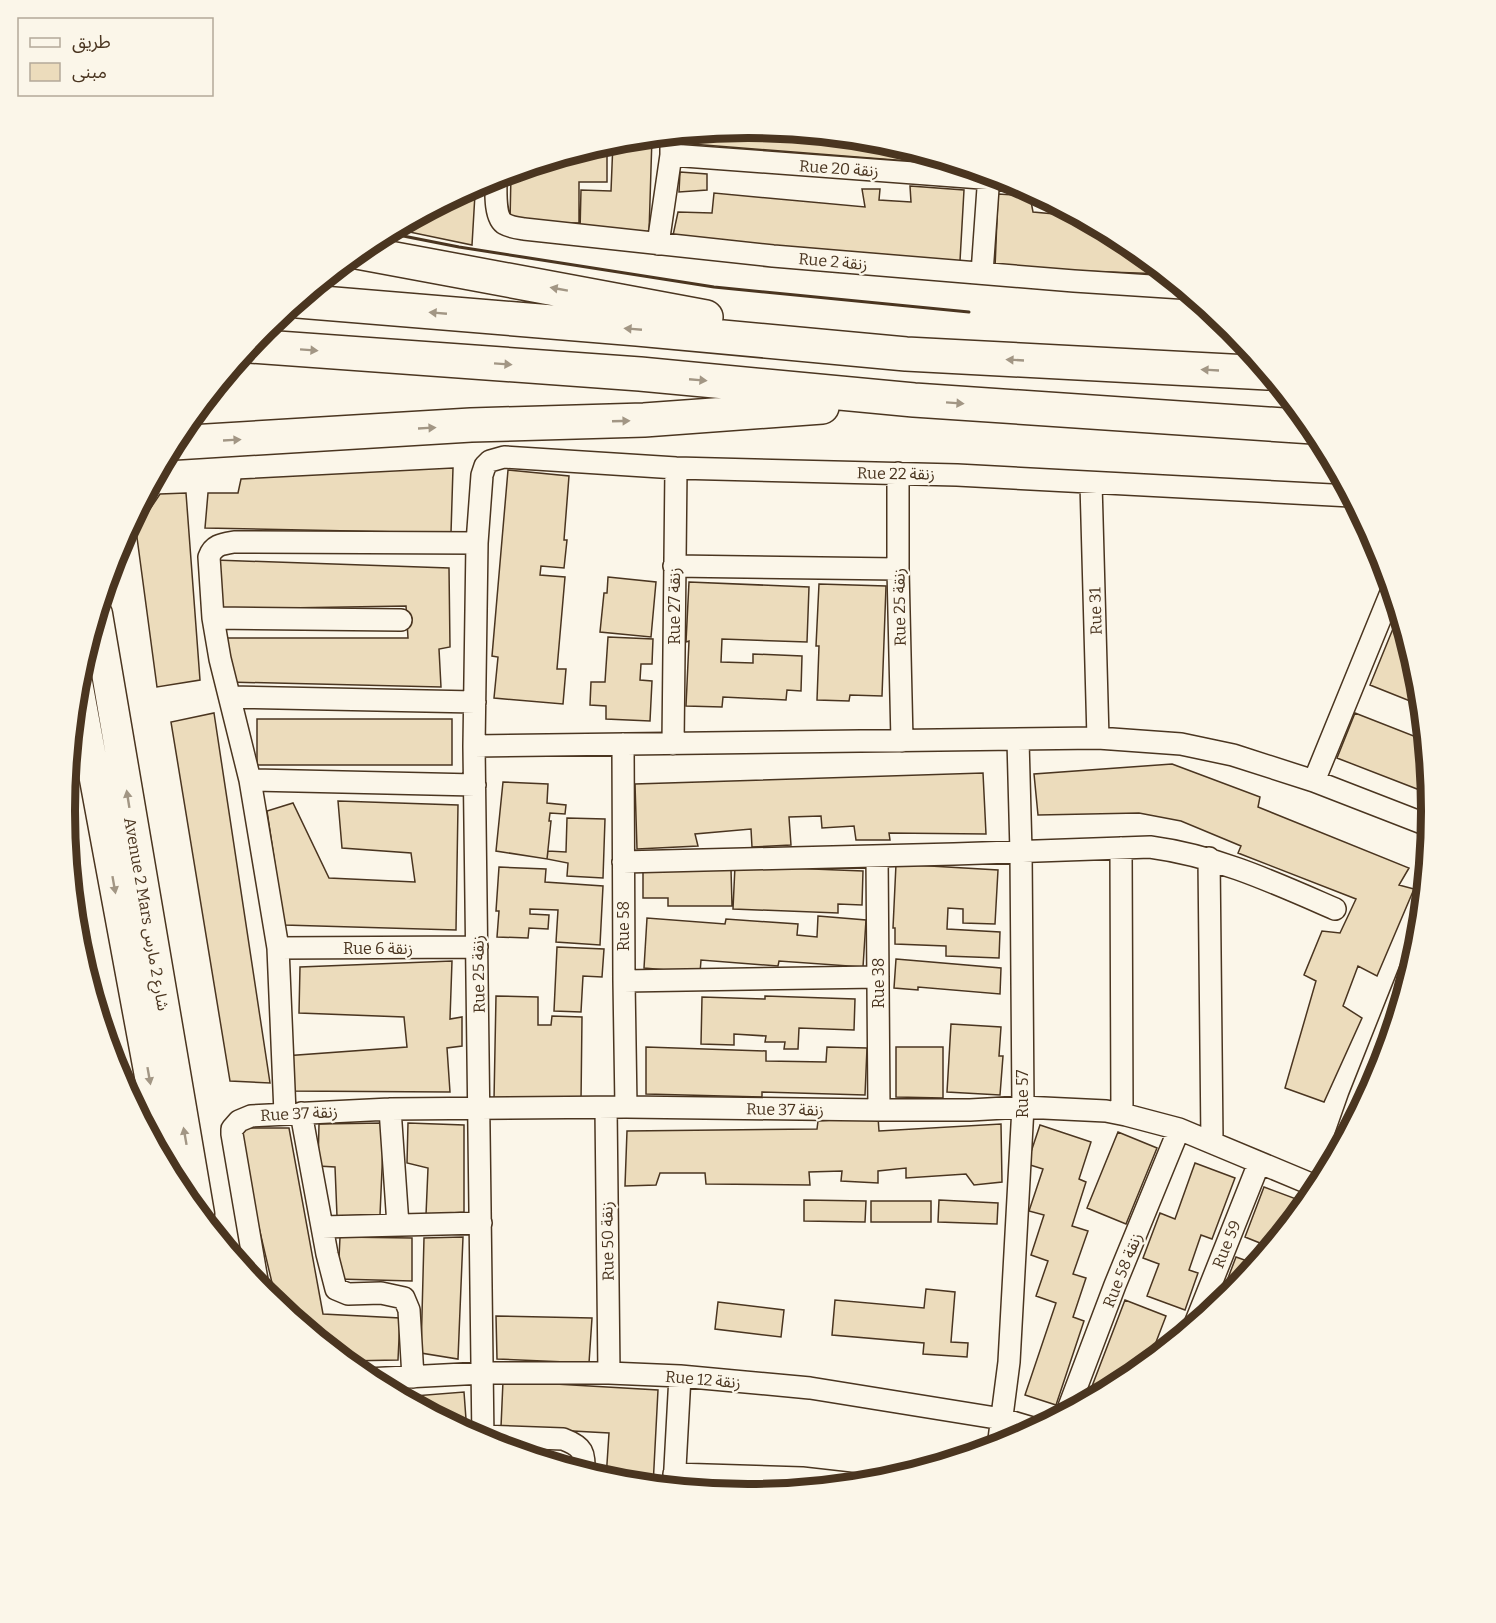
<svg xmlns="http://www.w3.org/2000/svg" width="1496" height="1623" font-family="Bitter,'Noto Sans Arabic',serif">
	<style>
		.building { fill: #ecdcbc; stroke: #4a3520; stroke-width: 1.5 }
		.lines { fill: none; stroke-linecap: round; stroke-linejoin: round }
		.minor-casing { stroke: #4a3520; stroke-width: 24 }
		.secondary-casing { stroke: #4a3520; stroke-width: 33 }
		.trunk-casing { stroke: #4a3520; stroke-width: 36 }
		.minor { stroke: #fbf6e9; stroke-width: 21 }
		.secondary { stroke: #fbf6e9; stroke-width: 30 }
		.trunk { stroke: #fbf6e9; stroke-width: 33 }
		.wall { stroke: #4a3520; stroke-width: 3 }
		.oneway { fill: #a29684 }
		.labels { text-anchor: middle; stroke-width: 4.5; stroke-linejoin: round; paint-order: stroke }
		.street-label { font-size: 16px; fill: #4a3520; stroke: #fbf6e9 }
		.rim { fill: none; stroke: #4a3520; stroke-width: 8 }
	</style>
	<rect width="100%" height="100%" fill="#fbf6e9"/>
	<path class="building" d="M748,128L882,141L959,165L679,143V135Z
		M652,137L649,233L580,231L581,190L611,191L613,142Z
		M607,143V182H579V223L510,222L511,173Z
		M680,172L707,174V190L679,192Z
		M910,186L964,190L960,261L672,240L678,212L712,213L714,193L865,207L862,189H880L879,200L911,202Z
		M463,192L475,194L472,245L395,229Z
		M998,194L1030,196L1033,212L1077,216L1128,243L1165,274L995,268Z
		M453,468L451,533L205,528L208,493H238L241,479Z
		M508,470L569,476L564,540H567L564,568L541,566L540,575L565,577L557,669H566L563,704L494,698L498,657L492,656Z
		M186,493L200,680L157,687L136,530L160,494Z
		M215,560L449,568L450,647L439,649L441,687L228,682L226,638H408L406,606L217,609Z
		M608,577L656,582L651,637L600,632L604,593H607Z
		M689,582L809,587L807,642L722,639L721,662L753,663V654L802,656L801,691L787,690L786,700L723,697L722,707L686,706L689,641L686,642Z
		M819,584L886,586L882,696L850,695L849,701L817,700L819,646H816Z
		M1399,614L1418,678L1410,701L1370,685Z
		M608,637L653,639L652,664H641L640,680L652,681L650,721L606,719V706L590,705L591,682H605Z
		M214,713L270,1083L230,1081L171,722Z
		M1355,713L1424,740L1430,794L1337,758Z
		M257,719H452V765H257Z
		M1172,764L1260,797L1258,807L1409,868L1399,885L1414,889L1377,976L1358,966L1343,1006L1362,1018L1324,1102L1285,1088L1316,981L1304,975L1322,931L1340,933L1356,899L1238,853L1241,846L1181,821L1139,813L1038,815L1034,774Z
		M983,773L986,834L889,833L890,840H856L854,826L822,828L821,816L789,817L791,845L752,847L751,829L695,834L698,846L637,849L635,784Z
		M503,782L548,784L547,803L566,805L565,814L550,813L549,821H551L547,859L496,851Z
		M338,801L458,805L456,930L284,925L267,811L293,803L329,878L415,882L411,853L342,848Z
		M567,818L605,819L603,878L567,876L568,863L547,859L548,851L566,852Z
		M896,864L998,870L995,924L963,923V909L948,908L947,929L1000,932L999,958L946,956V946L895,944V928H893Z
		M735,866L863,871L862,905L838,904V913L733,909Z
		M499,867L546,869L545,882L603,886L600,945L556,942L558,910L530,909V914L549,915L548,929L529,928L528,938L497,937L499,911H496Z
		M643,869H731L732,906H668V898H643Z
		M818,916L866,920L863,967L779,961L778,966L701,960L700,973L644,968L647,918L725,924L726,919L798,924L797,935L817,937Z
		M557,947L604,949L602,977L583,976L581,1012L554,1011Z
		M896,959L1001,968L1000,994L918,987V990L894,988Z
		M452,961L450,1019L462,1017V1046L447,1048L450,1092L285,1091L284,1056L407,1047L404,1017L299,1013L300,967Z
		M496,996L538,997V1025H551L552,1016L582,1017L581,1102L494,1100Z
		M765,996L855,999L854,1030L799,1028L798,1049H784L785,1042H765L766,1036L734,1034V1045L701,1044L702,997L765,999Z
		M951,1024L1001,1027L999,1056H1003L1000,1095L947,1092Z
		M646,1047L766,1051V1061L826,1062L827,1047L867,1048L865,1095L762,1092V1097L646,1094Z
		M896,1047H943V1098L896,1097Z
		M878,1117L879,1131L1001,1124L1002,1182L974,1185L966,1174L906,1178V1168L878,1171V1183L841,1181L842,1171L809,1172L810,1185L706,1184L705,1173H660L656,1185L625,1186L627,1131L817,1129L818,1121Z
		M384,1123L380,1215L337,1216L335,1167L318,1166L319,1124Z
		M408,1123L464,1125V1212L426,1215L428,1168L407,1163Z
		M1040,1125L1091,1142L1079,1179L1086,1182L1072,1226L1088,1231L1073,1274L1086,1278L1073,1317L1084,1321L1056,1405L1025,1395L1056,1303L1036,1296L1048,1261L1031,1255L1044,1215L1029,1211L1043,1169L1027,1164Z
		M244,1128H289L323,1314L400,1318L398,1360L345,1361L277,1304L239,1143Z
		M1118,1132L1157,1148L1126,1224L1087,1208Z
		M1195,1163L1235,1178L1212,1239L1201,1235L1189,1270L1198,1273L1185,1310L1147,1296L1159,1264L1143,1258L1160,1213L1175,1219Z
		M1264,1187L1307,1203L1270,1247L1245,1237Z
		M804,1200L866,1201L865,1222L804,1221Z
		M939,1200L998,1203L997,1224L938,1222Z
		M871,1201H931V1222H871Z
		M340,1237L412,1238V1281L338,1279Z
		M463,1237L458,1359L421,1353L424,1238Z
		M1236,1257L1256,1264L1231,1295L1217,1307Z
		M926,1289L955,1292L951,1342L968,1343L967,1357L923,1354L924,1343L832,1335L835,1300L924,1308Z
		M1125,1300L1166,1316L1148,1363L1127,1380L1086,1402Z
		M718,1302L784,1310L781,1337L715,1329Z
		M496,1316L592,1318L589,1363L497,1359Z
		M503,1381L658,1390L653,1486L614,1482L606,1479L609,1433L501,1427Z
		M464,1392L467,1433L401,1397Z
		M523,1454H548V1462Z
		M688,1489L769,1493L748,1495Z"/>
	<g class="lines">
		<defs>
			<path id="minor" d="M671,155L1008,180
				M496,177C496,189 494,218 505,224C510,227 518,228 524,229L773,256L1074,281L1182,288
				M658,244L671,155V136
				M982,273L989,174
				M898,473V569L902,741
				M1091,483L1098,738
				M674,566L898,569
				M213,618L401,620
				M230,697L475,702
				M623,744L624,981L626,1107
				M673,744L676,468
				M474,746L1098,738L1181,744L1233,755L1314,781L1430,826
				M250,780L475,785
				M1314,781L1392,590
				M1121,848L1122,1114
				M877,856L879,1110
				M1209,858L1212,1142
				M623,862L954,854L1150,847C1217,856 1273,882 1335,909
				M76,926L82,959
				M278,948L477,947
				M624,981L878,977
				M606,1108L609,1373
				M390,1109L398,1225
				M285,1113L278,948L250,780L220,659L213,618L209,557C213,545 222,544 234,542L477,543
				M301,1113L327,1254L336,1289L348,1294L381,1293L404,1298L409,1310L413,1377
				M1346,1136L1359,1099L1411,968
				M322,1227L481,1223
				M258,1286L232,1134V1129L239,1121L251,1116L390,1109L626,1107L879,1110H970L1023,1107L1106,1111L1126,1115L1179,1129L1318,1187
				M1195,1324L1259,1163
				M367,1379L483,1373H609L680,1376L810,1388L1002,1419L1036,1429
				M1067,1412L1115,1285L1179,1129
				M483,1436L563,1439C584,1447 584,1452 584,1472
				M483,1441L474,746L477,543L482,475L485,466L490,461L504,457L676,468L957,475L1351,496
				M998,1447L1009,1362L1023,1107L1021,852L1018,740
				M674,1474L802,1478L855,1484
				M674,1486L680,1376"/>
			<path id="secondary" d="M97,614L199,1214
				M77,682L167,1168"/>
			<path id="trunk" d="M357,252L706,317
				M298,301L637,329L906,354L1268,373
				M250,346L640,374L914,400L1313,427
				M174,443L471,425L644,420L822,407"/>
		</defs>
		<use href="#minor" class="minor-casing"/>
		<use href="#secondary" class="secondary-casing"/>
		<use href="#trunk" class="trunk-casing"/>
		<use href="#minor" class="minor"/>
		<use href="#secondary" class="secondary"/>
		<use href="#trunk" class="trunk"/>
		<path class="wall" d="M388,233L459,247L714,287L969,312"/>
	</g>
	<defs><path id="oneway-solid" d="M-6-.8H1V-3.2L6.5 0L1 3.2V.8H-6Z" transform="scale(1.5)"/></defs>
	<g class="oneway">
		<use href="#oneway-solid" transform="translate(559 289) rotate(-170)"/>
		<use href="#oneway-solid" transform="translate(438 313) rotate(-175)"/>
		<use href="#oneway-solid" transform="translate(633 329) rotate(-175)"/>
		<use href="#oneway-solid" transform="translate(309 350) rotate(4)"/>
		<use href="#oneway-solid" transform="translate(1015 360) rotate(-177)"/>
		<use href="#oneway-solid" transform="translate(503 364) rotate(4)"/>
		<use href="#oneway-solid" transform="translate(1210 370) rotate(-177)"/>
		<use href="#oneway-solid" transform="translate(698 380) rotate(5)"/>
		<use href="#oneway-solid" transform="translate(955 403) rotate(4)"/>
		<use href="#oneway-solid" transform="translate(621 421) rotate(-2)"/>
		<use href="#oneway-solid" transform="translate(427 428) rotate(-3)"/>
		<use href="#oneway-solid" transform="translate(232 440) rotate(-3)"/>
		<use href="#oneway-solid" transform="translate(128 799) rotate(-99)"/>
		<use href="#oneway-solid" transform="translate(114 885) rotate(80)"/>
		<use href="#oneway-solid" transform="translate(149 1076) rotate(80)"/>
		<use href="#oneway-solid" transform="translate(185 1136) rotate(-100)"/>
	</g>
	<g class="labels">
		<g class="street-label">
			<text transform="translate(839 168) rotate(4)" y="6">Rue 20 زنقة</text>
			<text transform="translate(833 261) rotate(5)" y="6">Rue 2 زنقة</text>
			<text transform="translate(896 473) rotate(1)" y="6">Rue 22 زنقة</text>
			<text transform="translate(674 606) rotate(-90)" y="6">Rue 27 زنقة</text>
			<text transform="translate(899 607) rotate(-91)" y="6">Rue 25 زنقة</text>
			<text transform="translate(1095 611) rotate(-92)" y="6">Rue 31</text>
			<text transform="translate(147 914) rotate(80)" y="6">Avenue 2 Mars شارع 2 مارس</text>
			<text transform="translate(623 926) rotate(-90)" y="6">Rue 58</text>
			<text x="378" y="954">Rue 6 زنقة</text>
			<text transform="translate(478 974) rotate(-91)" y="6">Rue 25 زنقة</text>
			<text transform="translate(878 983) rotate(-90)" y="6">Rue 38</text>
			<text transform="translate(1022 1094) rotate(-90)" y="6">Rue 57</text>
			<text transform="translate(785 1109) rotate(1)" y="6">Rue 37 زنقة</text>
			<text transform="translate(299 1113) rotate(-3)" y="6">Rue 37 زنقة</text>
			<text transform="translate(607 1241) rotate(-91)" y="6">Rue 50 زنقة</text>
			<text transform="translate(1226 1244) rotate(-68)" y="6">Rue 59</text>
			<text transform="translate(1122 1270) rotate(-68)" y="6">Rue 58 زنقة</text>
			<text transform="translate(703 1379) rotate(5)" y="6">Rue 12 زنقة</text>
		</g>
	</g>
	<path d="M0 0H1496V1623H0ZM75 811a673 673 0 1 1 1346 0a673 673 0 1 1-1346 0Z" fill="#fbf6e9" fill-rule="evenodd"/>
	<path class="rim" d="M75 811a673 673 0 1 1 1346 0a673 673 0 1 1-1346 0Z"/>
	<rect x="18" y="18" width="195" height="78" fill="#fbf6e9" stroke="#b4a999" stroke-width="1.5"/>
	<rect x="30" y="38" width="30" height="9" fill="#fbf6e9" stroke="#b4a999" stroke-width="1.5"/>
	<text x="72" y="48" font-size="18" fill="#4a3520">طريق</text>
	<rect x="30" y="63" width="30" height="18" fill="#ecdcbc" stroke="#b4a999" stroke-width="1.5"/>
	<text x="72" y="78" font-size="18" fill="#4a3520">مبنى</text>
</svg>
